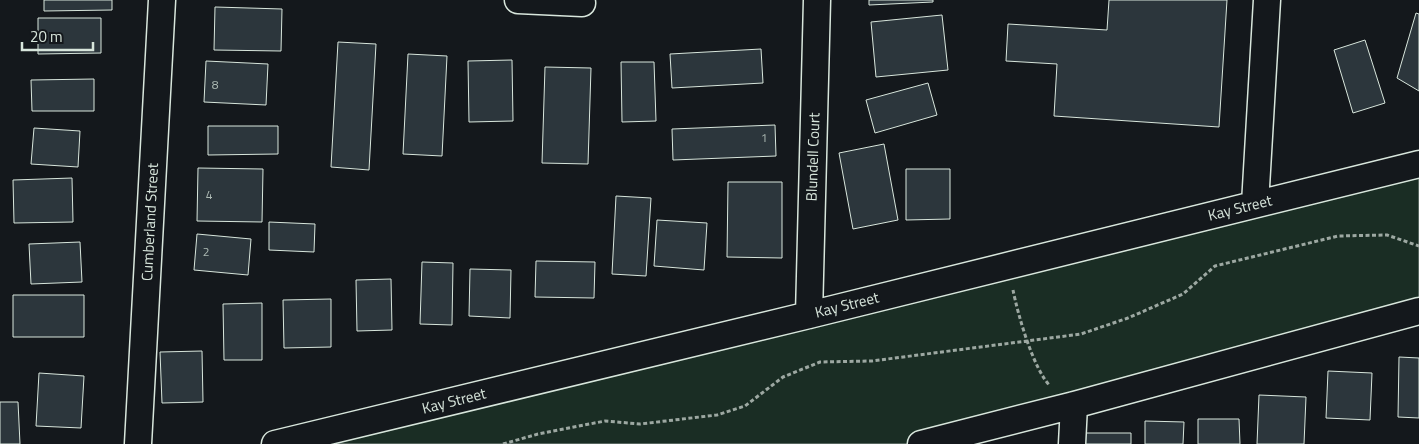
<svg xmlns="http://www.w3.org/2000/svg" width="1419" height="444" font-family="'Titillium Web',sans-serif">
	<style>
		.green { fill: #1a2d24; stroke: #939e99 }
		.building { fill: #2c363c; stroke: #d8e6dc }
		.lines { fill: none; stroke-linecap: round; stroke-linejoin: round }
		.minor-casing { stroke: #d8e6dc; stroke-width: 29 }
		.path { stroke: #9da8a2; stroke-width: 3; stroke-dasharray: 4 2.5; stroke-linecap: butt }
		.minor { stroke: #14181c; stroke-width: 26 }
		.labels { text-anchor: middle; stroke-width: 4; stroke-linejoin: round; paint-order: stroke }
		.number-label { font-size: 12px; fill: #adbab4 }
		.street-label { font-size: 15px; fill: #d8e6dc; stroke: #14181c }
	</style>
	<rect width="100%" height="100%" fill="#14181c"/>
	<path class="green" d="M1419,163V311L921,444H273Z"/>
	<path class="building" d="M44,0H112V10L44,11Z
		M869,0H933V2L869,5Z
		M1109,0H1227L1219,127L1054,116L1057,64L1006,61L1008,24L1107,30Z
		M215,7L282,9L281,51L214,50Z
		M1416,13L1419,14V91L1397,78Z
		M942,15L948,70L876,77L871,22Z
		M38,18H101V53L38,54Z
		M1365,40L1385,103L1353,113L1334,50Z
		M338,42L376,44L369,170L331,167Z
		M761,49L763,83L672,88L670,54Z
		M408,54L447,56L442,156L403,154Z
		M512,60L513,121L469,122L468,61Z
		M206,61L268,64L266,105L204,102Z
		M621,62H654L656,121L622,122Z
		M545,67L591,68L588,164L542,163Z
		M94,79V111H32L31,80Z
		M928,83L937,115L875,133L866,100Z
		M775,125L776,156L673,160L672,129Z
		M208,126H278V154L208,155Z
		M34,128L80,131L78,167L31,164Z
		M884,144L898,220L853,229L839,153Z
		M198,168L263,169L262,222L197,221Z
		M906,169H950V219L906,220Z
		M72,178L73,222L14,223L13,180Z
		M728,182H782V258L727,257Z
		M616,196L651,198L646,276L612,274Z
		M657,220L707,223L704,270L654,266Z
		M269,222L315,224L314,252L269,250Z
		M197,234L251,239L248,275L194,270Z
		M80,242L82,282L31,284L29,244Z
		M536,261L595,262L594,298L535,297Z
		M422,262L453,263L452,325L420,324Z
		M470,269L511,270L510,318L469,316Z
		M391,279L392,330L357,331L356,280Z
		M13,295H84V337H13Z
		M331,299V347L284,348L283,300Z
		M262,303V360H224L223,304Z
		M202,351L203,402L162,403L160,352Z
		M1399,357L1419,358V418L1398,417Z
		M1328,371L1372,373L1370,420L1326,418Z
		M39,373L84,376L81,428L36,426Z
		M1259,395L1306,397L1304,444H1257Z
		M0,402H18L20,444H0Z
		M1198,419H1239L1240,444H1198Z
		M1145,421L1184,422L1183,444H1145Z
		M1084,433H1131V444H1084Z"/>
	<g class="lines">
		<defs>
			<path id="minor" d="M518,0L582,3
				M1255,204L1267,0
				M809,315L817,0
				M138,444L162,0
				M275,444L809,315L1419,164
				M921,444L1074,405L1419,311
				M1072,444L1074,405"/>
		</defs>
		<use href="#minor" class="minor-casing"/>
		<path class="path" d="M1013,290C1018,315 1033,368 1050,386
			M503,444L538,434L605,421L640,424L717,415L745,406L783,377L820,362L872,361L1081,334L1128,318L1183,294L1215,266L1338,236L1387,235L1419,246"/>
		<use href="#minor" class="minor"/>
	</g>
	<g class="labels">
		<g class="number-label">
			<text x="215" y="89">8</text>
			<text x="764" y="142">1</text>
			<text x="209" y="199">4</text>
			<text x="206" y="256">2</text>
		</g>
		<g class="street-label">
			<text transform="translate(813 157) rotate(-88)" y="5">Blundell Court</text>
			<text transform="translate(1240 208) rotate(-14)" y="5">Kay Street</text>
			<text transform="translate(150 222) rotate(-87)" y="5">Cumberland Street</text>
			<text transform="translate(847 305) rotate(-14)" y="5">Kay Street</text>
			<text transform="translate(454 401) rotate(-14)" y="5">Kay Street</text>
		</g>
	</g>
	<path d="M22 42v8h71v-8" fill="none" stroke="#d8e6dc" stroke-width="2.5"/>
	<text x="30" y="42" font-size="15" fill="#d8e6dc" stroke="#14181c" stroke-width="4" paint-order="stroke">20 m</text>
</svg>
